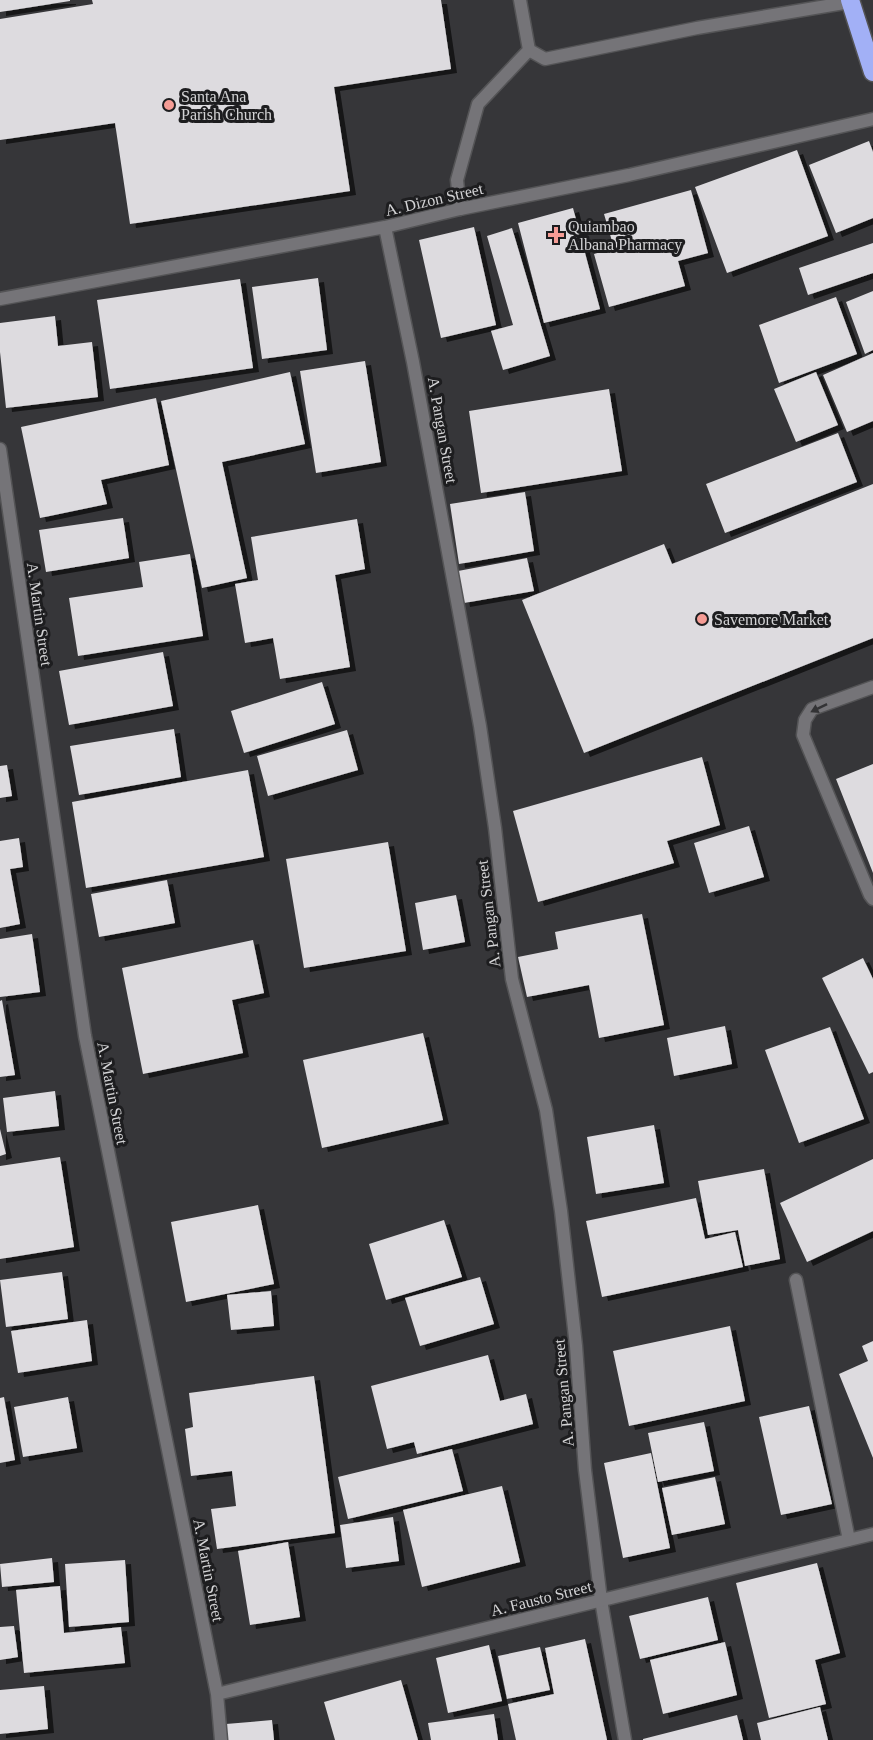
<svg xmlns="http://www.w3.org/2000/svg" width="873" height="1740" font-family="'Times New Roman',serif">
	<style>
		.building { fill: #dddbdf; filter: url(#shadow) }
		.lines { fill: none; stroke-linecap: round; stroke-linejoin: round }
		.lane-casing { stroke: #545456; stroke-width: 15 }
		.street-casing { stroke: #545456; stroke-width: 15 }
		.highway-casing { stroke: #545456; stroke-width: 21 }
		.lane { stroke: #757478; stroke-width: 12 }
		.street { stroke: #757478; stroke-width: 12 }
		.highway { stroke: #a2b0f6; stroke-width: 18 }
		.oneway { fill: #333335 }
		.poi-dot { fill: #f59c95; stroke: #1d1d1f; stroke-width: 2 }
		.labels { text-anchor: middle; stroke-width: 6; stroke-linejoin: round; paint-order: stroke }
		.poi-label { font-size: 16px; fill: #d3d3d5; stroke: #1d1d1f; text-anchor: start }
		.street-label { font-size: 16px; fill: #d3d3d5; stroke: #1d1d1f }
	</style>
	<defs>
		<filter id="shadow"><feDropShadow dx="6" dy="4" stdDeviation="0" flood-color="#0009"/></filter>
	</defs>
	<rect width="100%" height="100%" fill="#363639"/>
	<path class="building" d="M0,0H70V1L0,12Z
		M92,0H441L451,69L334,87L350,191L130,224L115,123L0,140V19L93,4Z
		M869,141L873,152V218L836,233L809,165Z
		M797,150L828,236L727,273L695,187Z
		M691,190L708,253L678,261L685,286L609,307L594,254L614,248L604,214Z
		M573,208L600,309L544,323L518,223Z
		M474,227L496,325L441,338L419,240Z
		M512,228L550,356L503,370L491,331L513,325L487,236Z
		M873,243V273L808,295L799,268Z
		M318,278L327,350L262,359L252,287Z
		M240,279L253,368L110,389L97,300Z
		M873,291V350L865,354L846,302Z
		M836,297L857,354L779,383L759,325Z
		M55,316L58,346L92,342L98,397L6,408L0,352V323Z
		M873,353V421L847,432L823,375Z
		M365,361L381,462L316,473L300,371Z
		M290,372L305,444L222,462L247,578L202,588L161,401Z
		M816,372L838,425L796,442L774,389Z
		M609,389L622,471L481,493L469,411Z
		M156,398L169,465L101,480L107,504L40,518L21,427Z
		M838,433L857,482L725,533L706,484Z
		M873,484V638L584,753L522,600L664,544L672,564Z
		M525,492L534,551L459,564L450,504Z
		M123,518L129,558L46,572L39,530Z
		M357,519L365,569L335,575L350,667L280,679L273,638L245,643L235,584L258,580L251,537Z
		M190,554L203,636L78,656L69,598L143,587L139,562Z
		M527,558L534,591L464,603L458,571Z
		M163,652L173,706L69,725L59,671Z
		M322,682L335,724L244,753L231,711Z
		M174,729L181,777L79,795L70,746Z
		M347,730L358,770L268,796L257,756Z
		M702,757L720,825L667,841L674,863L538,902L513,811Z
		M873,764V873L836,779Z
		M7,765L12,796L0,798V766Z
		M248,770L264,857L86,888L72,802Z
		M749,826L764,877L709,893L694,843Z
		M19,838L23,867L10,869L20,924L0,928V841Z
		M388,842L406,951L304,968L286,859Z
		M167,880L175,923L99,937L91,894Z
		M456,895L465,942L423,950L415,903Z
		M642,914L664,1025L599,1038L589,985L527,997L518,957L558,949L555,932Z
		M32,934L40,992L0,997V939Z
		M253,940L264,993L232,1000L243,1053L143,1074L122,968Z
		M863,958L873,979V1072L869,1074L822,978Z
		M2,1000L15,1075L0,1077V1001Z
		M725,1026L732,1064L674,1076L667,1038Z
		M830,1027L864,1119L799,1143L765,1050Z
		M423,1033L443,1120L322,1148L303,1060Z
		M55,1091L59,1126L7,1132L3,1098Z
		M654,1125L664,1183L596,1194L587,1137Z
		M0,1129L6,1154L0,1156Z
		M60,1157L74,1247L0,1259V1166Z
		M873,1159V1231L807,1262L780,1203Z
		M764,1169L780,1259L745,1266L738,1230L708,1235L698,1181Z
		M696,1198L705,1239L735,1232L743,1267L602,1297L586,1221Z
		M258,1205L274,1284L186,1302L171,1222Z
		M444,1220L462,1277L386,1300L369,1244Z
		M62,1272L68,1319L6,1327L0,1280Z
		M480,1277L494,1324L420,1346L405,1298Z
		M271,1291L274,1326L231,1330L227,1295Z
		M87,1320L92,1361L18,1373L11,1331Z
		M730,1326L745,1401L629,1426L613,1351Z
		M873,1341V1458L839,1374L868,1361L862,1346Z
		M488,1355L500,1401L526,1394L533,1424L417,1454L414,1442L387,1449L371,1386Z
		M314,1376L335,1533L217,1549L211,1509L236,1506L232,1471L191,1476L185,1429L193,1427L189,1393Z
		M4,1397L15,1460L0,1463V1398Z
		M68,1397L77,1448L23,1457L14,1407Z
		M809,1406L832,1504L781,1515L759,1417Z
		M704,1422L714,1471L658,1482L648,1433Z
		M452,1449L463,1491L348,1519L338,1477Z
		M651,1453L670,1548L623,1558L604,1463Z
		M715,1477L725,1524L672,1535L662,1488Z
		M502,1486L520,1562L422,1587L403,1510Z
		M393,1517L399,1561L346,1568L340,1525Z
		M288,1542L300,1617L250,1625L238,1551Z
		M52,1558L54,1582L2,1587L0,1564Z
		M125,1560L129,1622L69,1627L65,1564Z
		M817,1563L840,1653L815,1660L826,1704L769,1718L736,1583Z
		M60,1586L64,1633L121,1627L125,1663L24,1673L16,1590Z
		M708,1597L718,1640L640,1659L629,1616Z
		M14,1626L18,1657L0,1660V1627Z
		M585,1639L607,1740H516L508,1704L554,1694L545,1648Z
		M725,1642L737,1695L663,1714L650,1660Z
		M489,1645L502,1701L448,1713L436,1658Z
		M540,1647L550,1690L507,1699L498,1656Z
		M401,1680L418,1740H335L324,1702Z
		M44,1686L48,1729L0,1734V1690Z
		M820,1707L828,1740H761L757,1723Z
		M494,1714L498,1740H431L428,1723Z
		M737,1715L743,1740H643V1739Z
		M272,1720L274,1740H227L226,1724Z"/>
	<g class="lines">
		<defs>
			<path id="lane" d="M520,0L529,50L545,59L697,28L850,2
				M460,209L457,180L478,104L529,50
				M873,687L812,709L805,720L803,735L870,895L873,899
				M601,1600L625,1740"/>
			<path id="street" d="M385,227L413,362L480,726L495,828L512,979L546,1110L561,1211L576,1346L585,1470L601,1600
				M0,299L385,227L460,209L629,175L873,119
				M0,449L85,1036L217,1694L221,1740
				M796,1280L849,1540
				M217,1694L873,1534"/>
			<path id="highway" d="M850,0L873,72"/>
		</defs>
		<use href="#lane" class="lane-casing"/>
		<use href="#street" class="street-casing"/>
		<use href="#highway" class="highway-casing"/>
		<use href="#lane" class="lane"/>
		<use href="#street" class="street"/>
		<use href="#highway" class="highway"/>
	</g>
	<defs><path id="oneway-solid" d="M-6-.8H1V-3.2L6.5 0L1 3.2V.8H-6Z" transform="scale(1.5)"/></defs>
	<use class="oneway" href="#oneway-solid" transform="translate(819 708) rotate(154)"/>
	<g class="poi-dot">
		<circle cx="169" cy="105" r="6"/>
		<path d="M553 226h6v6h6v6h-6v6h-6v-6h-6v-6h6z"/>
		<circle cx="702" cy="619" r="6"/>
	</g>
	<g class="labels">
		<g class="poi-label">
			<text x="181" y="102">Santa Ana<tspan x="181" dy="18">Parish Church</tspan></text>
			<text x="568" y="232">Quiambao<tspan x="568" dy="18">Albana Pharmacy</tspan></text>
			<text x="714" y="625">Savemore Market</text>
		</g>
		<g class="street-label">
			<text transform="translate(434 199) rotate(-13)" y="6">A. Dizon Street</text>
			<text transform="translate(443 430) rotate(80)" y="6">A. Pangan Street</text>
			<text transform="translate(40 614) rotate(82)" y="6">A. Martin Street</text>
			<text transform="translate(488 914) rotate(-97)" y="6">A. Pangan Street</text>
			<text transform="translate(113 1093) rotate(79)" y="6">A. Martin Street</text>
			<text transform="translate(563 1393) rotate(-95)" y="6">A. Pangan Street</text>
			<text transform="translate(209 1570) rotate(79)" y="6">A. Martin Street</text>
			<text transform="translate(541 1598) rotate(-14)" y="6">A. Fausto Street</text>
		</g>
	</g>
</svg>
